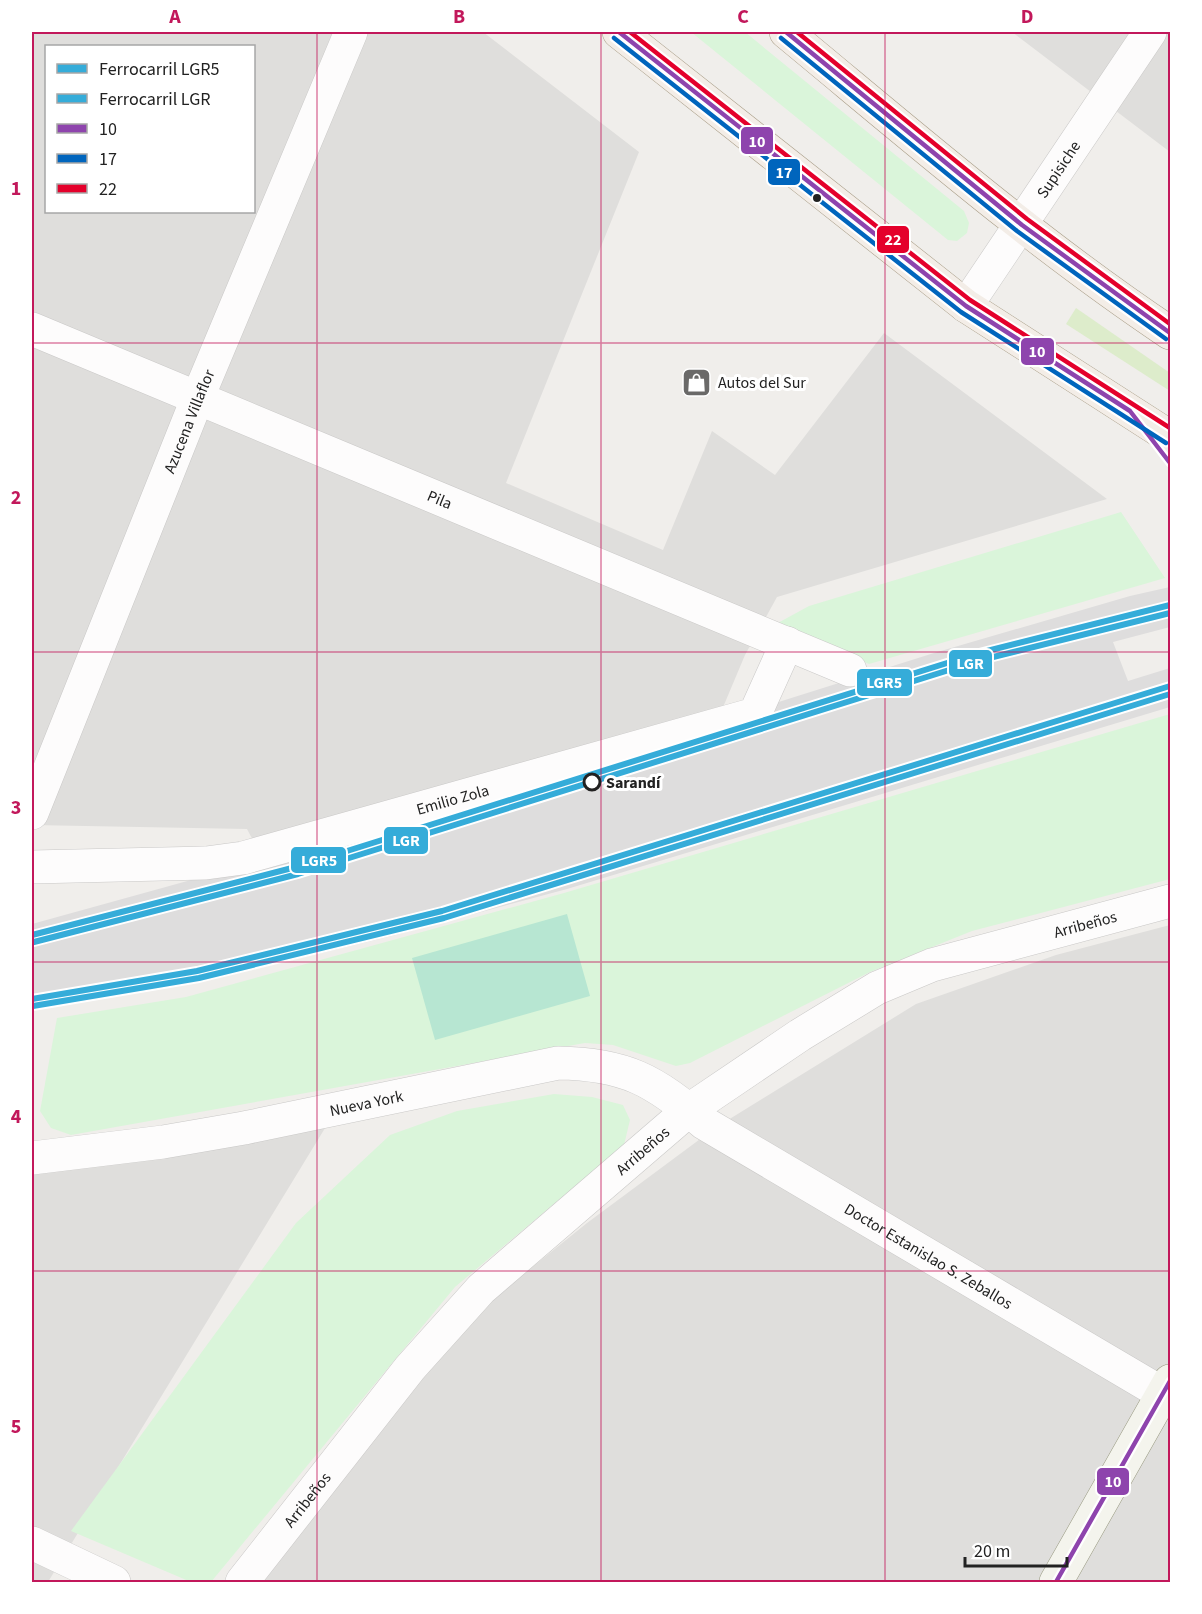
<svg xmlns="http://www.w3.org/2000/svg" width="1202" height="1614" font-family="'Source Sans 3',sans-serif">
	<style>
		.residential { fill: #dfdedc; fill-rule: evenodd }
		.grass { fill: #ddeccb }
		.park { fill: #daf5da }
		.pitch { fill: #b7e6d2 }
		.pier { fill: #dedddd }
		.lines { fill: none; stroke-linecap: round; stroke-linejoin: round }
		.minor-casing { stroke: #c9c8c7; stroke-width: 34 }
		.secondary-casing { stroke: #999a82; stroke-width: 34 }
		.primary-casing { stroke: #a79c86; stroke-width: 34 }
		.minor { stroke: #fdfcfc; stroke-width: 33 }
		.secondary { stroke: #f4f4ed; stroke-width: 33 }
		.primary { stroke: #f3ede7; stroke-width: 33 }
		.bus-1-casing { stroke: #fff; stroke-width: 9 }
		.bus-2-casing { stroke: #fff; stroke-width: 9 }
		.bus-3-casing { stroke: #fff; stroke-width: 9 }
		.bus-1 { stroke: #8e44ad; stroke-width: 4.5 }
		.bus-2 { stroke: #0065bd; stroke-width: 4.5 }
		.bus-3 { stroke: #e4002b; stroke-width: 4.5 }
		.rail-1-casing { stroke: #fff; stroke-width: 10 }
		.rail-2-casing { stroke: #fff; stroke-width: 10 }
		.rail-1 { stroke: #35acd9; stroke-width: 6 }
		.rail-2 { stroke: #35acd9; stroke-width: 6 }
		.grid { fill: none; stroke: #c2185b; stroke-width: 1.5; stroke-opacity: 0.55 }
		.bus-dot { fill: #222; stroke: #fff; stroke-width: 2 }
		.stop-dot { fill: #fff; stroke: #222; stroke-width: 3 }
		.labels { text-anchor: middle; stroke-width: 6; stroke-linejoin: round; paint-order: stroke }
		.street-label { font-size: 16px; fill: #222; stroke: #fff }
		.poi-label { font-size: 16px; fill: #222; stroke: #fff; text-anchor: start }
		.stop-label { font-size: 16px; font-weight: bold; fill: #222; stroke: #fff; text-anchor: start }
		.line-badge { stroke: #fff; stroke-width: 2 }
		.badge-label { font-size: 16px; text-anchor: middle; font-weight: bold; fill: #fff }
		.neatline { fill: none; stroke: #c2185b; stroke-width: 2 }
		.grid-label { font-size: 20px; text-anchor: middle; font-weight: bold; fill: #c2185b }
	</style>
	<rect width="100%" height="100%" fill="#f0eeeb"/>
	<path class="residential" d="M32,32H483L639,152L506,483L663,550L712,431L775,475L884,333L1107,499L777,597L745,655L721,712L257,848L247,829L32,825ZM46,46H254V212H46Z
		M1012,32H1170V152Z
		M1170,925V1582H262L398,1407L484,1306L587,1223L715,1128L916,1004L1056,955Z
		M333,1115L48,1582H32V1151Z"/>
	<path class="grass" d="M1076,308L1170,373V391L1066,324Z"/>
	<path class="park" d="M691,32H745L964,211L969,223L967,233L957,241L948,240Z
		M1121,512L1165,578L869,664L776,624L809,606Z
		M1170,714V879L972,931L870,972L690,1063L676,1066L613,1045L585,1043L71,1135L51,1128L40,1111L57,1018L186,997L564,893Z
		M554,1094L592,1097L623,1105L630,1120L624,1145L455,1287L211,1582H191L71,1531L296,1223L390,1135L457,1111Z"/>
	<path class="pitch" d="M567,914L590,996L435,1040L412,958Z"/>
	<path class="pier" d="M1170,587V627L1113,642L1128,681L1170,668V707L567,889L392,936L201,982L32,1009V924L382,827L934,653L1130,596Z"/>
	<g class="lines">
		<defs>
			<g id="minor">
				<path id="s1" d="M966,306L1150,32"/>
				<path id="s2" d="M32,329L850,670"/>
				<path id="s3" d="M32,813L198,397L351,32"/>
				<path id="s4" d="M32,867L206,863L243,858L755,714L787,643"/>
				<path id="s5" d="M32,1158L163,1142L244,1128L558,1063C625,1064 654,1080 704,1123L1170,1398"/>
				<path d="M32,1543L114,1582"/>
				<path id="s6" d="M242,1582L410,1368L481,1289L689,1110L800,1035L877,988L932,965L1170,901"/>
			</g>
			<path id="secondary" d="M1056,1582L1170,1381"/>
			<path id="primary" d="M619,32L966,306L1170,437
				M786,32C912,136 1034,242 1170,333"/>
		</defs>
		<use href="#minor" class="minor-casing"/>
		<use href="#secondary" class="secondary-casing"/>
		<use href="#primary" class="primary-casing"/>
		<use href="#minor" class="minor"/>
		<use href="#secondary" class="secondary"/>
		<use href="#primary" class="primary"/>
		<defs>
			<path id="bus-1" d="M619,32L966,306L1130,411L1170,463
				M786,32L1022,225L1170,333
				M1056,1582L1170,1381"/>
			<path id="bus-2" d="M614,38L961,312L1166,443
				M781,38L1017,231L1166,339"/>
			<path id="bus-3" d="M630,32L970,300L1170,428
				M797,32L1027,219L1170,324"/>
		</defs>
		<use href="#bus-1" class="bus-1-casing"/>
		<use href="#bus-2" class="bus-2-casing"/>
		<use href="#bus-3" class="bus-3-casing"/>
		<use href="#bus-1" class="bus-1"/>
		<use href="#bus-2" class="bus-2"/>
		<use href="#bus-3" class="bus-3"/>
		<defs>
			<path id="rail-1" d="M32,935L296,867L979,653L1170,605
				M32,999L197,971L442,911L1170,686"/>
			<path id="rail-2" d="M34,942L298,874L981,660L1170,613
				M33,1006L199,978L444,918L1170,694"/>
		</defs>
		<use href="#rail-1" class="rail-1-casing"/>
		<use href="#rail-2" class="rail-2-casing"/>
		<use href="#rail-1" class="rail-1"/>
		<use href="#rail-2" class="rail-2"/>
	</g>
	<path class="grid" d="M317,32V1582M601,32V1582M885,32V1582M32,343H1170M32,652H1170M32,962H1170M32,1271H1170"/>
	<defs>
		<symbol id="shop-square" viewBox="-11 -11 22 22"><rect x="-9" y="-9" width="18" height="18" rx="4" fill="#6a6968" stroke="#fff"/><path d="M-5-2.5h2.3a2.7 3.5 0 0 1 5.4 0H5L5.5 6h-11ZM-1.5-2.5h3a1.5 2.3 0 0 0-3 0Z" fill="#fff"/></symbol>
	</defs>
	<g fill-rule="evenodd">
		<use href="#shop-square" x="680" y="366" width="33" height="33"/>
	</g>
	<circle class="bus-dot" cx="817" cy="198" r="5"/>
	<circle class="stop-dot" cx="592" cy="782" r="8"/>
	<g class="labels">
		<g class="street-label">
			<text dy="6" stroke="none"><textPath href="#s1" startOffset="165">Supisiche</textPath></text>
			<text dy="6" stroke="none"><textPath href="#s3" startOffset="422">Azucena Villaflor</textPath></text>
			<text dy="6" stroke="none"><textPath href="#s2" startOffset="442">Pila</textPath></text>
			<text dy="6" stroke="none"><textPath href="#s4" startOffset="429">Emilio Zola</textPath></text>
			<text dy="6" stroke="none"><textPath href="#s6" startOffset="1095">Arribeños</textPath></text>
			<text dy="6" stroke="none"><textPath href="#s5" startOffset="339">Nueva York</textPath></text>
			<text dy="6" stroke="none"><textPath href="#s6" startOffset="591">Arribeños</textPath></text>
			<text dy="6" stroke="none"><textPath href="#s5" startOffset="958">Doctor Estanislao S. Zeballos</textPath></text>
			<text dy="6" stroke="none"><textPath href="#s6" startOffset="105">Arribeños</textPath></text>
		</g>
		<g class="poi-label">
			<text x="718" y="388">Autos del Sur</text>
		</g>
		<g class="stop-label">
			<text x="606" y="788">Sarandí</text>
		</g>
	</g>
	<g class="line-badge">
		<rect x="740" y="126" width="34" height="29" rx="6" fill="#8e44ad"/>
		<rect x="767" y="158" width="34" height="28" rx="6" fill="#0065bd"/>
		<rect x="876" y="225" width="34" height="29" rx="6" fill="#e4002b"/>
		<rect x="1020" y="337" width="35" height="29" rx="6" fill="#8e44ad"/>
		<rect x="948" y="649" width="45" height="29" rx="6" fill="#35acd9"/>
		<rect x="856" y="668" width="57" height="29" rx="6" fill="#35acd9"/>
		<rect x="383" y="826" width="46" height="29" rx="6" fill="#35acd9"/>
		<rect x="290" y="846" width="57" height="28" rx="6" fill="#35acd9"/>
		<rect x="1096" y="1467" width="34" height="29" rx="6" fill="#8e44ad"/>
	</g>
	<g class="badge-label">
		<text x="757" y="147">10</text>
		<text x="784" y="178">17</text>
		<text x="893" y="245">22</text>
		<text x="1037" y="357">10</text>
		<text x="970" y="669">LGR</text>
		<text x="884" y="688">LGR5</text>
		<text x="406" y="846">LGR</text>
		<text x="319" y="866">LGR5</text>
		<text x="1113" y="1487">10</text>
	</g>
	<rect width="1202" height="1614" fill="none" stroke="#ffffff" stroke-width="66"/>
	<rect x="45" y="45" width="210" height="168" fill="#ffffff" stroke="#a7a7a7" stroke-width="1.5"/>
	<rect x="57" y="64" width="30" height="9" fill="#35acd9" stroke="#a7a7a7" stroke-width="1.5"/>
	<text x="99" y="75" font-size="18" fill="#222222">Ferrocarril LGR5</text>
	<rect x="57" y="94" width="30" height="9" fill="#35acd9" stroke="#a7a7a7" stroke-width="1.5"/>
	<text x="99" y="105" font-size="18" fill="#222222">Ferrocarril LGR</text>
	<rect x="57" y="124" width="30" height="9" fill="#8e44ad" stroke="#a7a7a7" stroke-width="1.5"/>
	<text x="99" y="135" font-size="18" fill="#222222">10</text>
	<rect x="57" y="154" width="30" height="9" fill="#0065bd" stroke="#a7a7a7" stroke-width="1.5"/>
	<text x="99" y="165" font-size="18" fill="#222222">17</text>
	<rect x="57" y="184" width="30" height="9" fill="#e4002b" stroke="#a7a7a7" stroke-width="1.5"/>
	<text x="99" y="195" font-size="18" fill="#222222">22</text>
	<path d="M965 1557v9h102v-9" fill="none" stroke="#222222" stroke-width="3"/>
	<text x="974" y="1557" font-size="18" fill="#222222" stroke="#ffffff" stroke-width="4.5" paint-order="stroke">20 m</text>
	<rect x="33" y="33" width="1136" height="1548" class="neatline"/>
	<g class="grid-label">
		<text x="175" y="23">A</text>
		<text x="459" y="23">B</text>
		<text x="743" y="23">C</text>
		<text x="1027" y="23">D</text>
		<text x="16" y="195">1</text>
		<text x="16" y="504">2</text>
		<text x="16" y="814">3</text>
		<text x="16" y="1123">4</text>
		<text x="16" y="1433">5</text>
	</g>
</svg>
